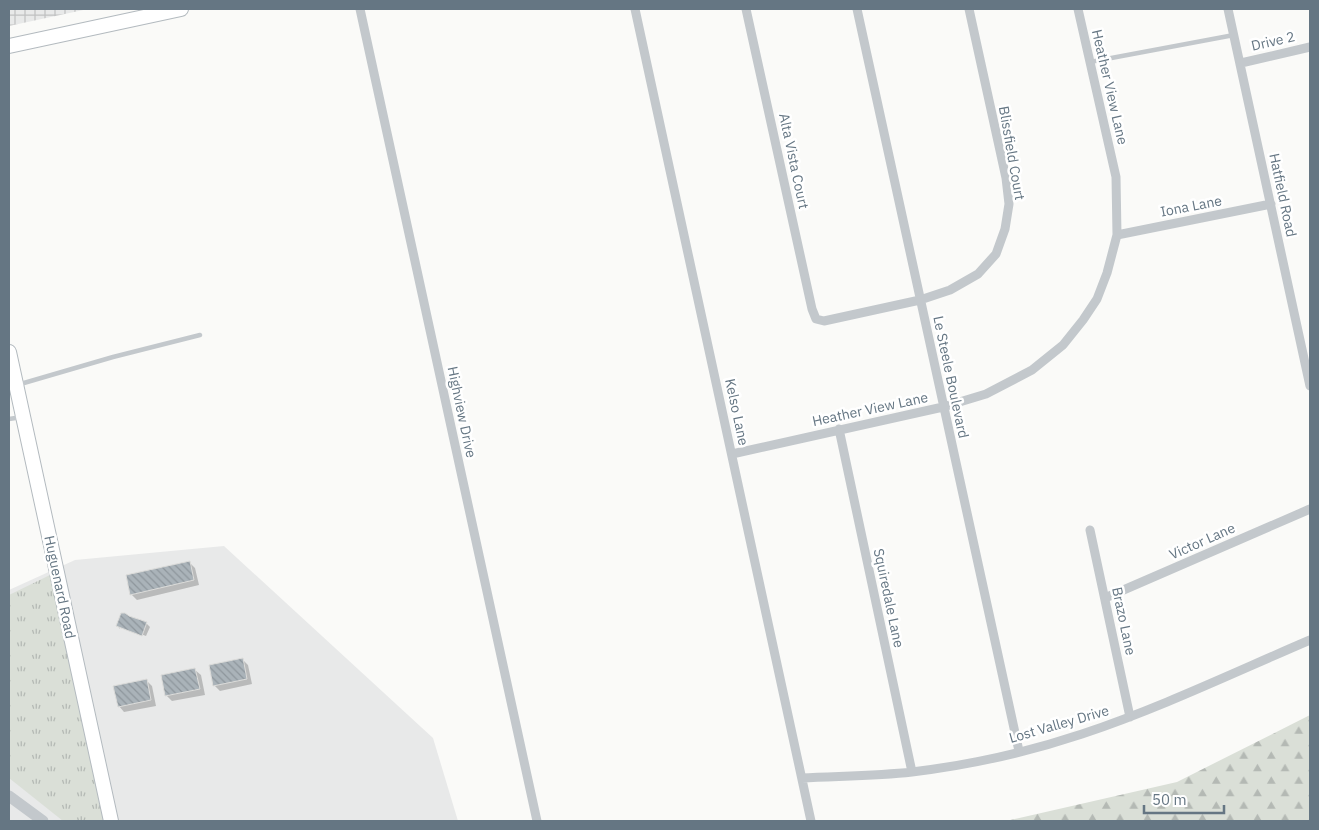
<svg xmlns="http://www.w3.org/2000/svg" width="1319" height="830" font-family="'IBM Plex Sans',sans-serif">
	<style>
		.built { fill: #e8e9e9 }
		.industrial { fill: url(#industrial-grid) }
		.grass { fill: url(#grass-tufts) }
		.forest { fill: url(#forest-firs) }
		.shadow { fill: #0003 }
		.building { fill: url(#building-back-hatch); stroke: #dcdcda }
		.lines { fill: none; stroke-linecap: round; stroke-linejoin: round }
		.secondary-casing { stroke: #b3babf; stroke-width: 16 }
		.service { stroke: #c3c8cc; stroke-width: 4.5 }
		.minor { stroke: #c3c8cc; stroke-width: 9 }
		.tertiary { stroke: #c3c8cc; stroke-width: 11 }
		.secondary { stroke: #fff; stroke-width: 14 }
		.labels { text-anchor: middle; stroke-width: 5; stroke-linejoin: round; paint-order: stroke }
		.street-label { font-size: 14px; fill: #657683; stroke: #fff }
	</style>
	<defs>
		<pattern id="industrial-grid" width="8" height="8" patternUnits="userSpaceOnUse" patternTransform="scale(1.25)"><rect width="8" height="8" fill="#e8e9e9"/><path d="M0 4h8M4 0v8" fill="none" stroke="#c0c1c2"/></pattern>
		<pattern id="grass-tufts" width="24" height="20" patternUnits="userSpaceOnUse" patternTransform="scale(1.25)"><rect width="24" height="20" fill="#dadfd7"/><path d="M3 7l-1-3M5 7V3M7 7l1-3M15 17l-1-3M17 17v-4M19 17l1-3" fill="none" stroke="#b4b9b4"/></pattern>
		<pattern id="forest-firs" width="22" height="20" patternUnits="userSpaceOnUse" patternTransform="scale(1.25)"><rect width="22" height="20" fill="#dadfd7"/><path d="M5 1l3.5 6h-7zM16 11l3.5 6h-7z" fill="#b4b9b4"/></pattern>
		<pattern id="building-back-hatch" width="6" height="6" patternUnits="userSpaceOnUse" patternTransform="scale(1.25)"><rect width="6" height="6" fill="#aab3b9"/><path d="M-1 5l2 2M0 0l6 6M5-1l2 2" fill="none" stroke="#8e969c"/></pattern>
	</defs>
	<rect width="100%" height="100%" fill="#fafaf8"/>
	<path class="built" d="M224,546L433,738L458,821H9V590L75,560Z"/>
	<path class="industrial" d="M9,9H88L9,26Z"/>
	<path class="grass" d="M52,574L106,821H63L9,778V595Z"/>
	<path class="forest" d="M1310,715V821H1006L1177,782Z"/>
	<path class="shadow" d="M189,562L195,568L199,585L137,600L131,594Z
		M129,617L146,623L150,627L146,636L120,626V629L118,626Z
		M243,660L248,665L252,684L220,691L214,685Z
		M195,670L201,675L205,695L172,701L166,695Z
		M146,680L152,686L156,706L124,712L119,706Z"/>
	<path class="building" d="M190,561L194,580L130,595L126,575Z
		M121,613H125L129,616L147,622L142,636L116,626Z
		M243,658L247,679L213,686L209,665Z
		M195,668L200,689L165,696L161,675Z
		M147,679L151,700L118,707L113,686Z"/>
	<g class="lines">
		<defs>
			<path id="secondary" d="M9,46L181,9
				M9,352L111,821"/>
		</defs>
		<use href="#secondary" class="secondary-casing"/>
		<path class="service" d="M1090,62L1234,35
			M17,385L113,357L200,335
			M9,419L22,417"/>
		<path class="minor" d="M360,9L537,821
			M635,9L811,821
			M746,9L812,309L816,319L824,321L920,300L950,290L978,274L996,254L1005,229L1009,204L1006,178L969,9
			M857,9L1019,751
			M1228,9L1310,386
			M1241,63L1310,47
			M1117,235L1271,204
			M839,429L912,772
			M732,454L943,407L986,394L1032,370L1063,345L1083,320L1097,299L1107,273L1117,235L1116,177L1078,9
			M1090,530L1130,717
			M1105,598L1310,509
			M802,778C838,776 876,776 912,772C969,765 1028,752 1082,734C1160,708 1235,672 1310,640"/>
		<path class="tertiary" d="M9,796L43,821"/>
		<use href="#secondary" class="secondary"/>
	</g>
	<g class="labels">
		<g class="street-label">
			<text transform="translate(1273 41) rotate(-13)" y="5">Drive 2</text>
			<text transform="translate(1110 87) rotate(77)" y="5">Heather View Lane</text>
			<text transform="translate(1012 153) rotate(80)" y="5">Blissfield Court</text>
			<text transform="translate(794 161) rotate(78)" y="5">Alta Vista Court</text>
			<text transform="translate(1283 195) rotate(78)" y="5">Hatfield Road</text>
			<text transform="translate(1191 206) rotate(-11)" y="5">Iona Lane</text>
			<text transform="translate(951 377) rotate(78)" y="5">Le Steele Boulevard</text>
			<text transform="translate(870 409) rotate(-12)" y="5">Heather View Lane</text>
			<text transform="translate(462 412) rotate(78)" y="5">Highview Drive</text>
			<text transform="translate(737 412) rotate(78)" y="5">Kelso Lane</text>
			<text transform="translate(1202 541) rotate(-24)" y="5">Victor Lane</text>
			<text transform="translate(60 587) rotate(78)" y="5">Huguenard Road</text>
			<text transform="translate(889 598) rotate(78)" y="5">Squiredale Lane</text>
			<text transform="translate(1124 621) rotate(78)" y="5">Brazo Lane</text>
			<text transform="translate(1059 724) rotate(-16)" y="5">Lost Valley Drive</text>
		</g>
	</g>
	<rect width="1319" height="830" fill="none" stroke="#657683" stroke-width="20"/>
	<path d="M1144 805v8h80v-8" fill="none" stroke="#657683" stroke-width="2.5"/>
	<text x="1152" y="805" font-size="15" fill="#657683" stroke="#ffffff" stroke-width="4" paint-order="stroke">50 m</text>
</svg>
